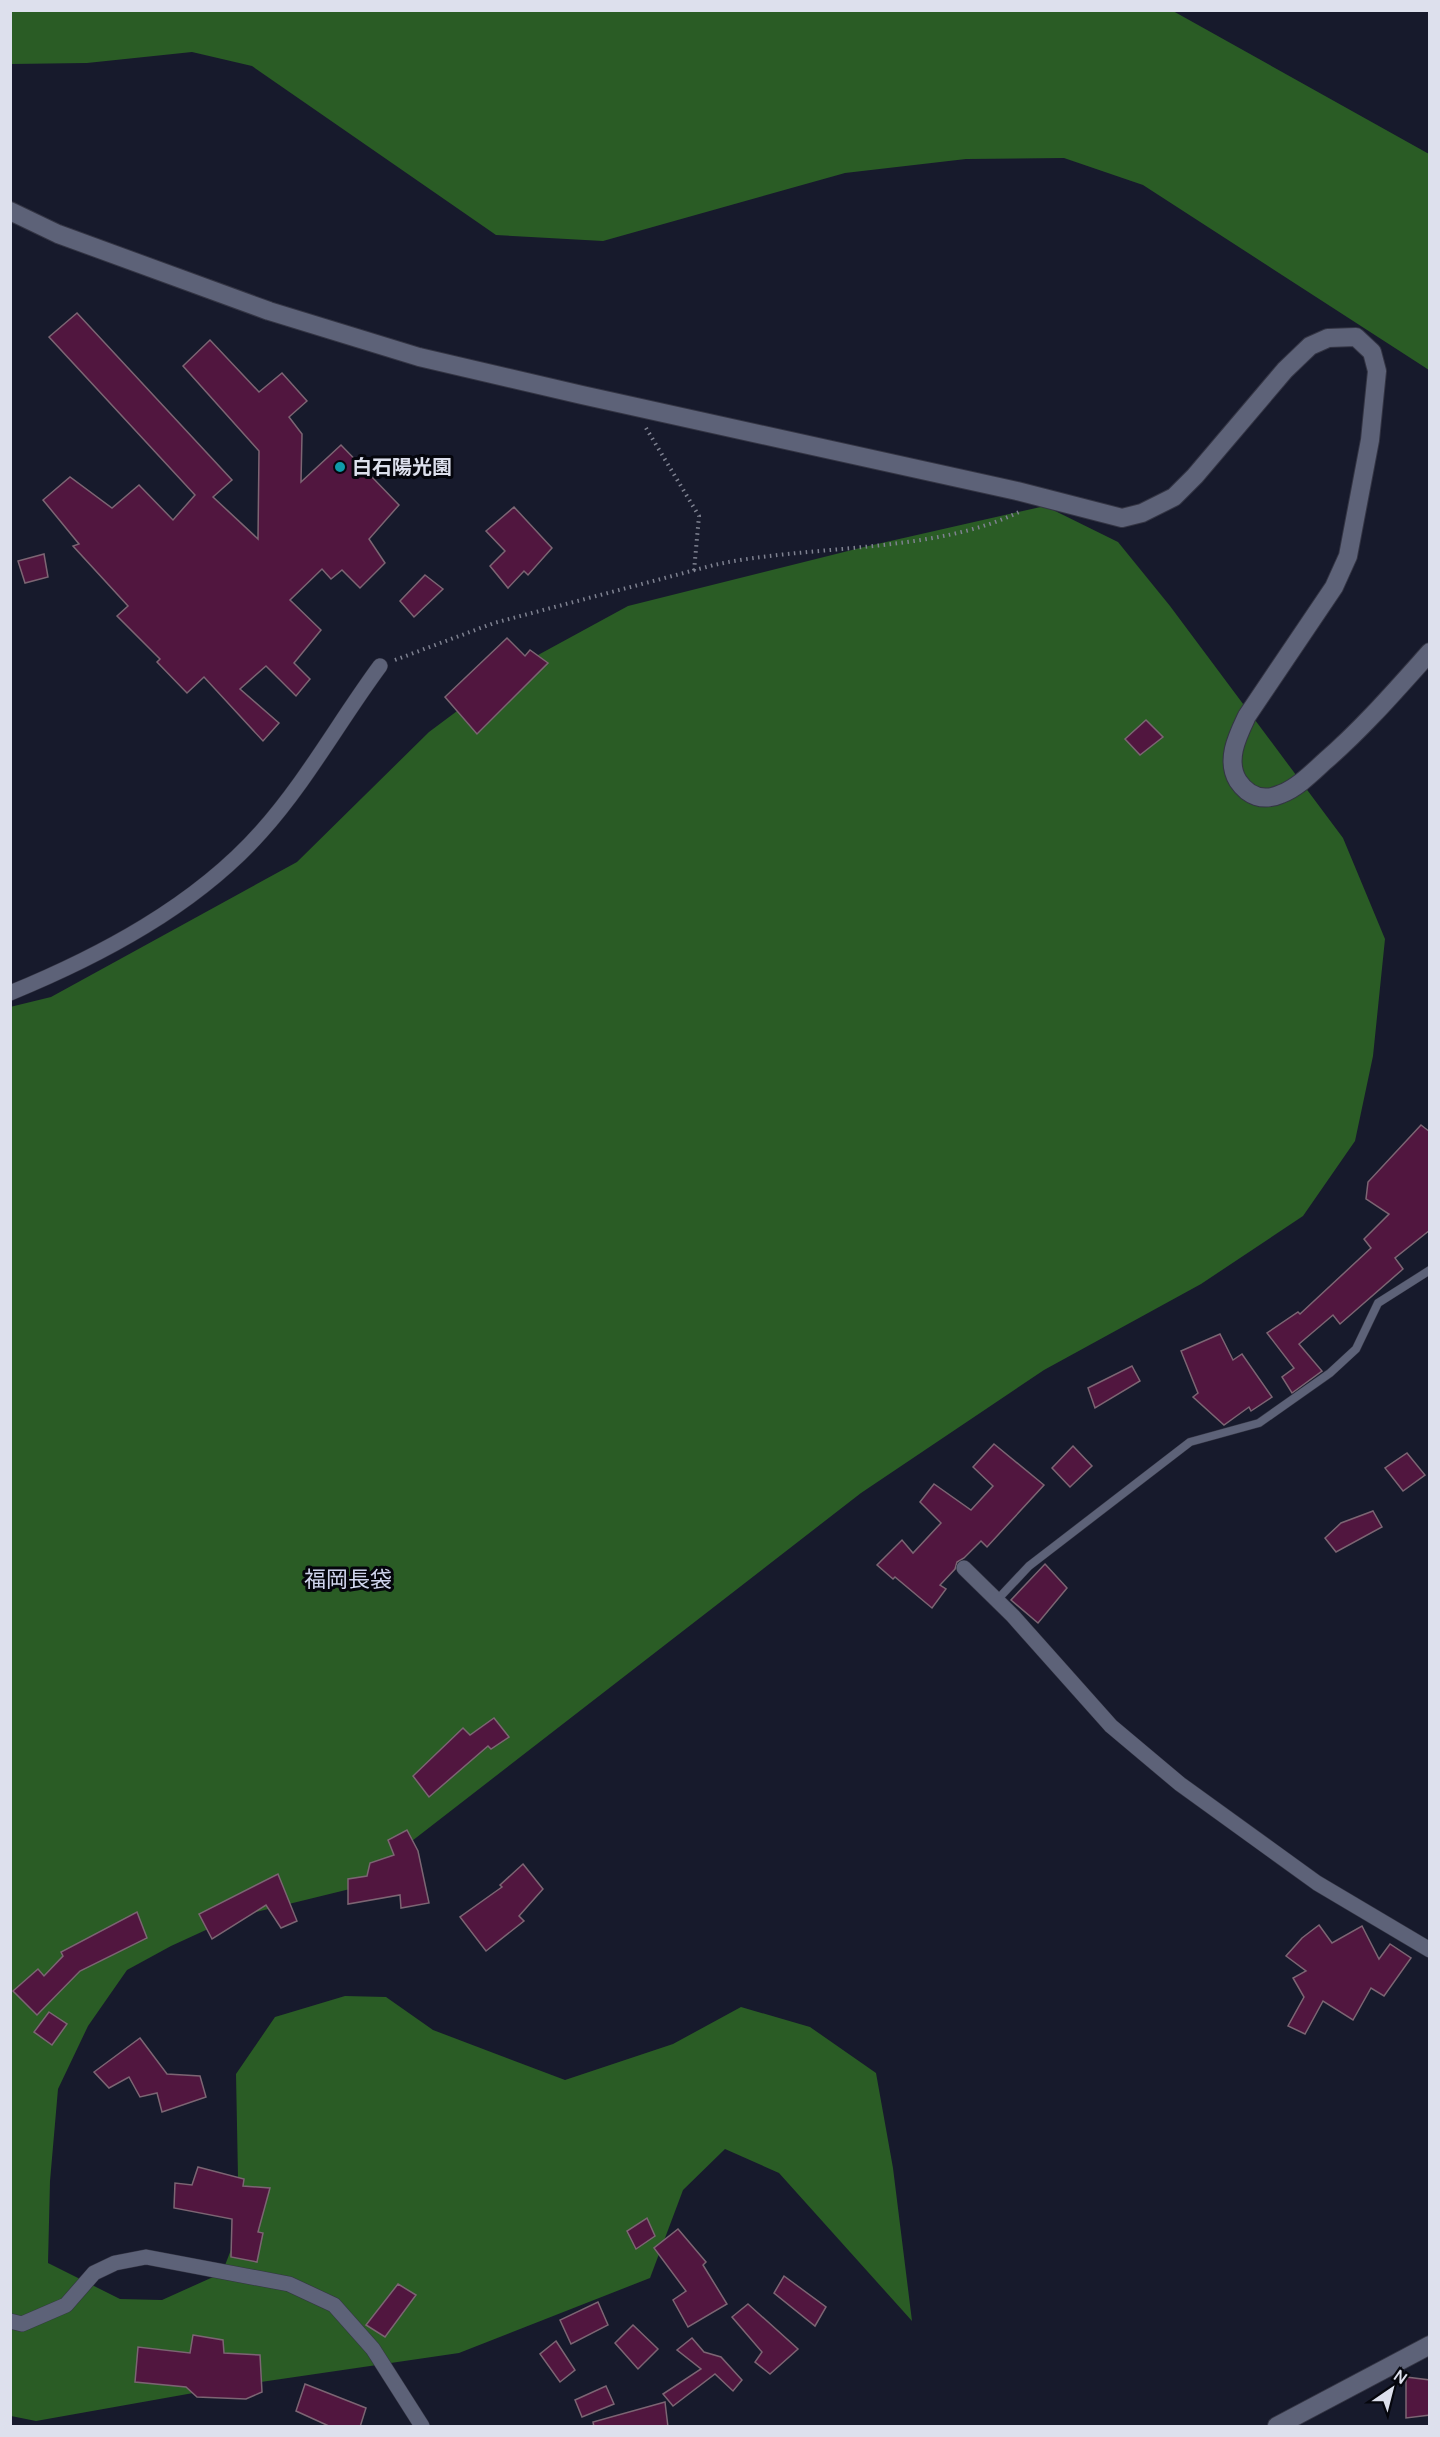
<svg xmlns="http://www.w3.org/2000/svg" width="1440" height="2437" font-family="Manrope,'Noto Sans JP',sans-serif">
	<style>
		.forest { fill: #2a5c25 }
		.building { fill: #51163f; stroke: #7c6573; stroke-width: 1.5 }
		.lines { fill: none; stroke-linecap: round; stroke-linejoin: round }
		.lane-casing { stroke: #343544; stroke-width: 9 }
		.street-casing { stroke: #343544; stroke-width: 16 }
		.secondary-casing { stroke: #343544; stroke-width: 20 }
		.path { stroke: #7f8291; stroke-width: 4; stroke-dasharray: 1.5 4.5; stroke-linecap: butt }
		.lane { stroke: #5d6278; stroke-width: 8 }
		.street { stroke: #5d6278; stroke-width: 15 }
		.secondary { stroke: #5d6278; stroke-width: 18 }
		.culture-dot { fill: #0f9aa8; stroke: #05060d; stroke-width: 2 }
		.labels { text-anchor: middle; stroke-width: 6; stroke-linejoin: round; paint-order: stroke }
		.poi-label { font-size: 20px; font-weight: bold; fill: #dde0ed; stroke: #05060d; text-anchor: start }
		.quarter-label { font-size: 22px; fill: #d0d5ee; stroke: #05060d }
	</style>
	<rect width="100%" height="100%" fill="#171a2c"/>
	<!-- forest -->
	<g class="forest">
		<polygon points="10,11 1173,11 1429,154 1429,370 1143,185 1064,158 966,159 845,173 603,241 496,235 252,66 192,52 87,63 11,64"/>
		<polygon points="1045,506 1118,542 1170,606 1343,838 1385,939 1373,1056 1355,1141 1303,1216 1201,1284 1044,1370 861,1493 350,1889 232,1918 171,1946 127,1970 88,2026 58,2089 50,2181 48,2263 120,2299 162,2300 222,2273 239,2229 236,2074 275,2017 345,1996 386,1997 433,2030 565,2080 673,2044 741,2007 810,2027 876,2073 893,2168 912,2321 779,2173 725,2149 683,2190 650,2278 459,2353 227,2387 36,2421 11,2416 10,1007 51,997 297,862 429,732 516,667 628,606 864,547"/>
	</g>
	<!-- building -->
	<g class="building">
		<polygon points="77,313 232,480 213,497 258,539 259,451 183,366 210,340 259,392 282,373 307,401 289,417 302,434 301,482 341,445 399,505 369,539 385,563 360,588 342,570 331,579 322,569 290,600 321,630 294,663 310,679 296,696 266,666 240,689 279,723 263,741 204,677 187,693 157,662 160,659 117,616 128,606 73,546 79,544 43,500 70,477 112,508 139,485 173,520 195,495 49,337"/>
		<polygon points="514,507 552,548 528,575 524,571 508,588 490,566 505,551 486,531"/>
		<polygon points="44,554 48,577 25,583 18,561"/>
		<polygon points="425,575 443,589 414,617 400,601"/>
		<polygon points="507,638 525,656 530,650 548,663 477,734 445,697"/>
		<polygon points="1146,720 1163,737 1140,755 1125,739"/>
		<polygon points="1421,1125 1430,1132 1430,1230 1395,1258 1403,1269 1340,1324 1333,1315 1299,1344 1322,1371 1292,1393 1282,1377 1294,1368 1267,1333 1298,1312 1300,1314 1371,1248 1364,1239 1389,1214 1366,1199 1368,1182"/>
		<polygon points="1220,1334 1233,1360 1242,1354 1272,1397 1251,1411 1249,1407 1224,1425 1193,1397 1198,1393 1181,1351"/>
		<polygon points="1132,1366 1140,1381 1095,1408 1088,1388"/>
		<polygon points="994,1444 1044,1485 987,1547 981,1541 964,1558 957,1562 955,1569 940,1585 946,1589 932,1608 895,1577 893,1579 877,1565 902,1540 913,1553 941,1523 920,1502 934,1484 971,1510 993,1486 973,1467"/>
		<polygon points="1073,1446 1092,1466 1070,1487 1052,1468"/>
		<polygon points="1407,1453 1425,1475 1403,1491 1385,1468"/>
		<polygon points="1373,1511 1382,1527 1336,1552 1325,1538 1341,1523"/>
		<polygon points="1045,1564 1067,1588 1038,1623 1011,1600"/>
		<polygon points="494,1718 509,1737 491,1749 488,1746 429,1797 413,1776 463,1728 470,1735"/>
		<polygon points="407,1830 418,1851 429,1903 401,1908 400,1895 348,1904 348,1879 367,1876 370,1863 394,1855 388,1840"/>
		<polygon points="523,1864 543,1889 519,1916 524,1921 486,1951 460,1917 502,1887 500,1885"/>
		<polygon points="278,1874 297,1921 281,1928 266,1905 212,1939 199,1914"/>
		<polygon points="137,1912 147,1938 80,1971 37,2015 13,1991 38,1969 44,1976 63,1956 61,1952"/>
		<polygon points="1319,1925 1332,1943 1362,1926 1379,1959 1390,1944 1411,1958 1384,1996 1371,1988 1353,2020 1323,2001 1305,2034 1288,2026 1304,1997 1293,1978 1306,1971 1286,1956 1302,1938"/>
		<polygon points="49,2012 67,2024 52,2045 34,2032"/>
		<polygon points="140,2038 167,2074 200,2076 206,2097 162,2112 157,2093 140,2097 129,2077 109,2088 94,2072"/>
		<polygon points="198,2167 244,2179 243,2186 270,2188 258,2232 263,2233 257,2262 231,2257 232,2219 174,2208 175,2183 192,2185"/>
		<polygon points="647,2218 655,2236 636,2249 627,2231"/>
		<polygon points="678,2229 706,2262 703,2265 727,2304 688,2327 673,2300 686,2291 654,2248"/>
		<polygon points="784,2276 826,2307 815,2326 774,2293"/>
		<polygon points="398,2284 416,2295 385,2337 366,2325"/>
		<polygon points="598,2302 608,2325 571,2344 560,2320"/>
		<polygon points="748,2304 798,2349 770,2374 755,2362 762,2352 732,2317"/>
		<polygon points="633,2325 658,2349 638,2369 615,2343"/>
		<polygon points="193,2335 223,2340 224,2353 260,2355 262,2392 246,2399 197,2397 186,2387 135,2382 138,2347 190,2353"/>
		<polygon points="692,2338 704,2352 721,2357 742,2380 733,2391 715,2374 673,2406 663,2394 701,2369 677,2350"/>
		<polygon points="556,2341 575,2370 560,2382 540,2354"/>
		<polygon points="1406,2377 1430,2380 1430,2415 1406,2418"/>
		<polygon points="305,2384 366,2408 360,2427 331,2427 296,2411"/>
		<polygon points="606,2386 614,2404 582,2417 575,2400"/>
		<polygon points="665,2402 668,2427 594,2427 593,2422"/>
	</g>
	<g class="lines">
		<defs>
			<polyline id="lane" points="997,1600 1029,1566 1190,1442 1259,1423 1330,1373 1356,1349 1378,1303 1430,1270"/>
			<g id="street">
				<path d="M10,993c90,-37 185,-87 251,-161 45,-50 79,-112 119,-166"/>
				<polyline points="964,1568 1013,1616 1111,1726 1180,1784 1317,1883 1430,1950"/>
				<polyline points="10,2321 22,2324 66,2305 94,2273 115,2263 146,2257 289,2284 334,2305 373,2349 422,2426"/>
			</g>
			<g id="secondary">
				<path d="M10,211l48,23 211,77 150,46 163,38 435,96 105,27 20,-5 32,-16 21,-21 90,-106 25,-24 18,-8 28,-1 16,15 5,19 -7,69 -22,116 -14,31 -87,129c-9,19 -22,44 -9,65 10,15 25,21 43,13 16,-6 31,-21 44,-33 38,-33 71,-71 105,-109"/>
				<polyline points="1277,2426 1430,2345"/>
			</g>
		</defs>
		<!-- lane casing -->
		<use href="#lane" class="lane-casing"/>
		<!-- street casing -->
		<use href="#street" class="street-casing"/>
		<!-- secondary casing -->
		<use href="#secondary" class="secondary-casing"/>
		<!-- path -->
		<g class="path">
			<polyline points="646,428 699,516 694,571"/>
			<path d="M395,660l99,-37 220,-58c95,-21 221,-11 307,-54"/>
		</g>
		<!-- lane -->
		<use href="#lane" class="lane"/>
		<!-- street -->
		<use href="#street" class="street"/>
		<!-- secondary -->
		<use href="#secondary" class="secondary"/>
	</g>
	<!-- markers -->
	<circle class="culture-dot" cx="340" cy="467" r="6"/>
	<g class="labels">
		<!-- poi labels -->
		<g class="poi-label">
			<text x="352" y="474">白石陽光園</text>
		</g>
		<!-- quarter labels -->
		<g class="quarter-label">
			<text x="348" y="1587">福岡長袋</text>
		</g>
	</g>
	<!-- border -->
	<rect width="1440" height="2437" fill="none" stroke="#dde0ed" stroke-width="24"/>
	<!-- north arrow -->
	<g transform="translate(1392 2389) rotate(35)" stroke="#05060d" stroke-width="4.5" paint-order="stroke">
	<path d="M0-4.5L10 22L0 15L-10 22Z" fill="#dde0ed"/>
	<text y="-9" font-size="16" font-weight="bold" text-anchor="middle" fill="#dde0ed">N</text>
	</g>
</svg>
